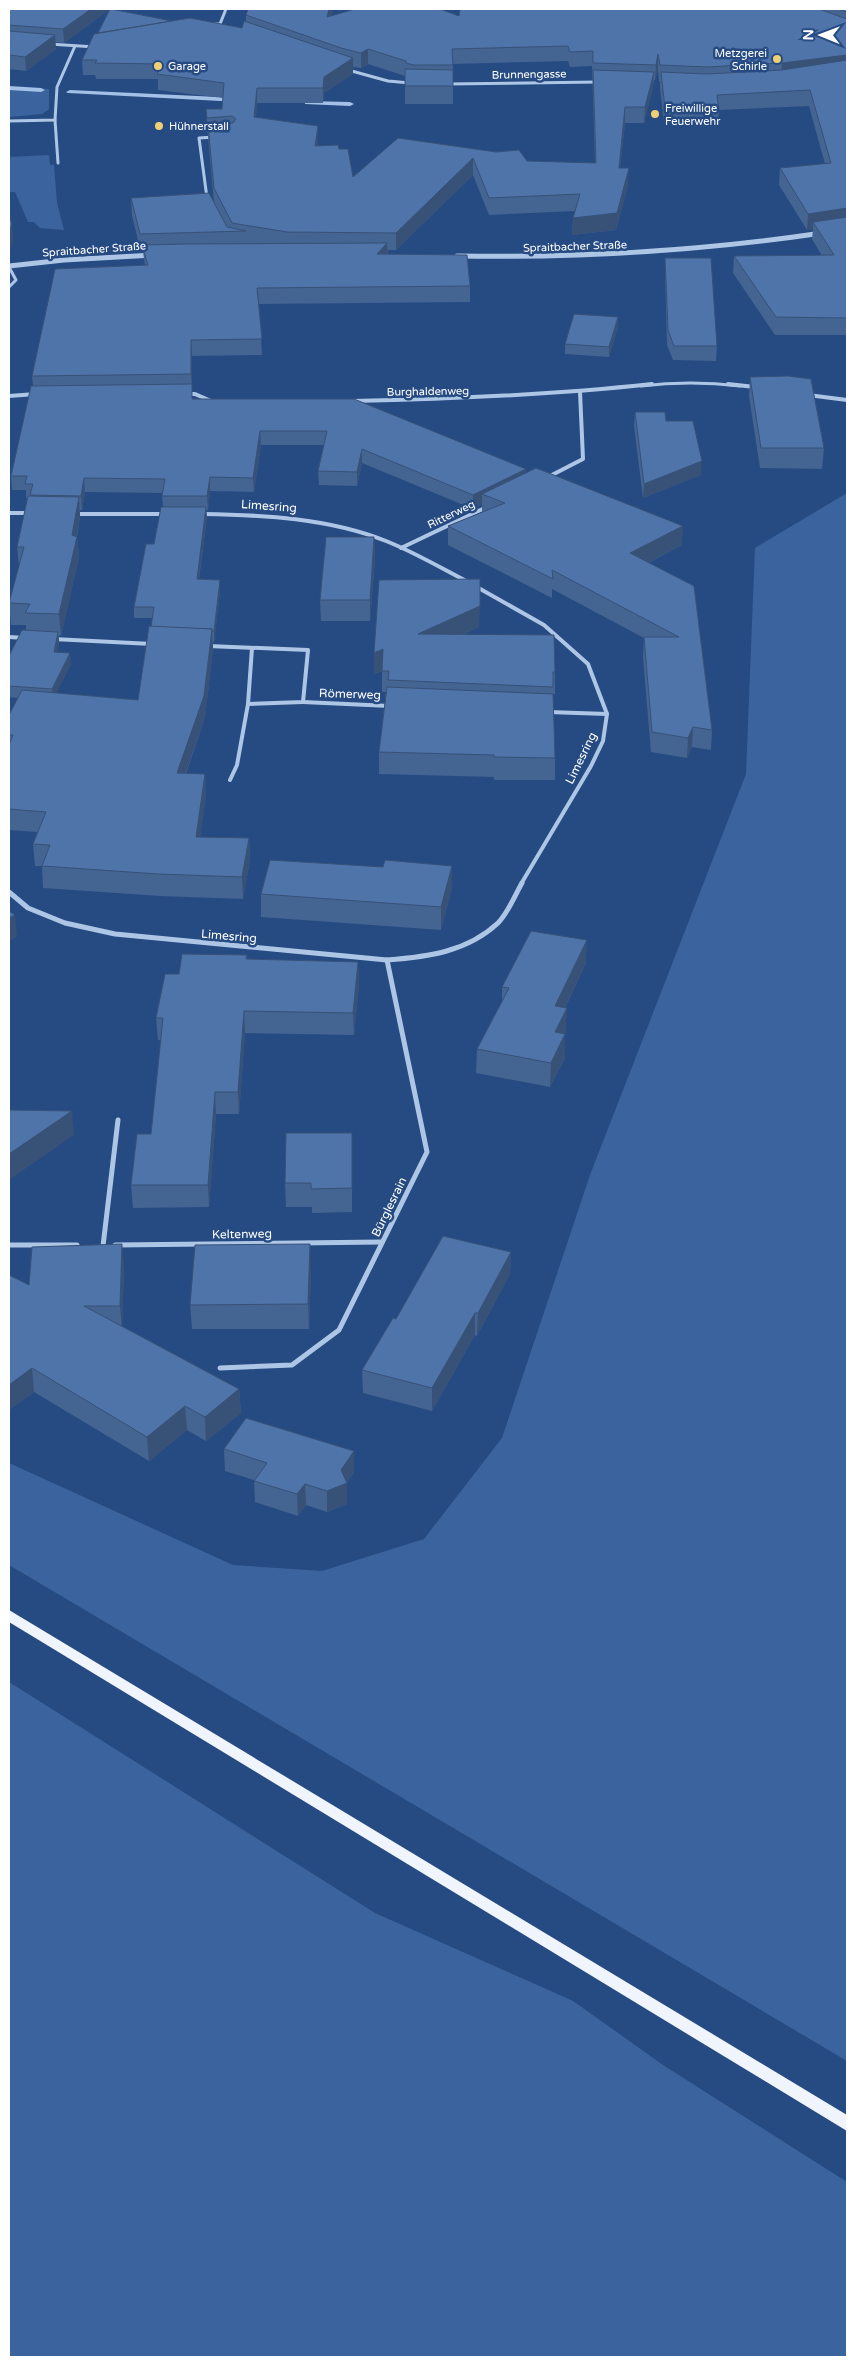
<svg xmlns="http://www.w3.org/2000/svg" width="856" height="2366" font-family="'Varela Round',sans-serif">
	<style>
		.green { fill: #3b649f }
		.lines { fill: none; stroke-linecap: round; stroke-linejoin: round }
		.stream { fill: #a3c0e7; fill-rule: evenodd }
		.minor-far2 { stroke: #aec6e6; stroke-width: 3 }
		.minor-far1 { stroke: #aec6e6; stroke-width: 4 }
		.minor { stroke: #aec6e6; stroke-width: 5 }
		.tertiary { stroke: #aec6e6; stroke-width: 5 }
		.primary { fill: #f0f4fd; fill-rule: evenodd }
		.wall { fill: #446492; fill-rule: evenodd }
		.shaded-wall { fill: #375177 }
		.building { fill: #4f74aa; stroke: #375177 }
		.poi-dot { fill: #efd074; stroke: #264b82; stroke-width: 2 }
		.labels { text-anchor: middle; stroke-width: 5; stroke-linejoin: round; paint-order: stroke }
		.far-poi-label { font-size: 11px; fill: #fff; stroke: #264b82; text-anchor: start }
		.far-street-label { font-size: 11px; fill: #fff; stroke: #264b82 }
		.street-label { font-size: 12px; fill: #fff; stroke: #264b82 }
	</style>
	<rect width="100%" height="100%" fill="#264b82"/>
	<!-- green -->
	<g class="green">
		<polygon points="9,87 49,89 49,109 42,114 9,117"/>
		<polygon points="49,155 50,165 54,165 57,203 64,230 40,228 34,222 28,222 15,192 9,192 9,157"/>
		<polygon points="847,493 847,2061 9,1565 9,1463 233,1565 322,1571 424,1539 502,1438 590,1175 746,774 755,548"/>
		<polygon points="9,1682 375,1913 573,2001 663,2065 847,2182 847,2357 9,2357"/>
	</g>
	<g class="lines">
		<!-- stream -->
		<g class="stream">
			<polygon points="9,86 41,88 45,90 41,92 9,90"/>
			<polygon points="70,90 240,98 244,100 240,102 68,93 66,92"/>
			<polygon points="307,101 350,102 354,104 350,106 305,104 305,102"/>
		</g>
		<!-- minor-far2 -->
		<g class="minor-far2">
			<polyline points="214,24 220,24 226,9"/>
			<polyline points="49,44 95,47"/>
			<polyline points="348,70 388,81 410,83"/>
			<polyline points="446,84 598,82"/>
			<polyline points="55,120 58,163"/>
			<polyline points="9,121 55,120 57,87 75,46"/>
			<polyline points="207,198 199,138 215,137"/>
			<polyline points="9,267 16,280 9,287"/>
			<path d="M641,386c33,-4 66,-4 99,0"/>
		</g>
		<!-- minor-far1 -->
		<g class="minor-far1">
			<polyline points="728,384 755,387"/>
			<polyline points="187,394 195,394 211,401"/>
			<polyline points="808,395 847,400"/>
			<polyline points="9,396 36,394"/>
			<path d="M352,401c101,-2 200,-6 300,-17"/>
			<polyline points="548,477 583,459 580,392"/>
			<polyline points="9,513 31,513"/>
			<polyline points="74,514 166,514"/>
			<path d="M202,514c62,1 126,4 184,27 28,11 55,27 82,41"/>
			<polyline points="401,548 489,506"/>
			<polyline points="475,586 544,625 588,664 607,714 603,741 591,766 521,884"/>
			<polyline points="9,637 25,638"/>
			<polyline points="53,639 152,644"/>
			<polyline points="208,646 308,650 303,702 248,704 252,648"/>
			<polyline points="303,702 390,706"/>
			<polyline points="548,712 607,714"/>
			<polyline points="230,780 237,765 248,704"/>
		</g>
		<!-- minor -->
		<g class="minor">
			<path d="M9,892l19,16 37,15 50,11 272,26c40,-3 80,-8 111,-37 10,-10 17,-28 24,-40"/>
			<polyline points="9,1245 77,1245"/>
			<polyline points="115,1245 382,1242"/>
			<polyline points="103,1246 118,1120"/>
			<polyline points="220,1368 292,1365 339,1330 427,1152 387,960"/>
		</g>
		<!-- tertiary -->
		<g class="tertiary">
			<path d="M457,256c123,2 244,-5 365,-23"/>
			<polyline points="9,266 64,260 154,255"/>
		</g>
		<!-- primary -->
		<polygon class="primary" points="9,1610 847,2115 847,2131 9,1622"/>
	</g>
	<!-- wall -->
	<g class="wall">
		<path d="M9,9h102l61,12 70,7 4,-6v-7l213,1 1,-7h387v326h-72l-42,-62 1,-17h88l-10,-17 1,-9h-6l-28,-45 1,-17 45,-4 -16,-58 -90,4 -1,17 -38,-1v-2l-16,-1 -4,-35v-7h-1l-1,-11 -3,10h-1l-1,7 -9,36h-19l-5,45 8,17 -12,45 -44,5 1,-17 2,-7 -86,4 -16,-40 -77,75h-8v4l82,32v16l-211,2 3,51 -70,1v43l334,74 156,72 -34,18 46,23 18,144 -1,20 -19,-3 -5,11 -36,-6 -8,-95 1,-19 -92,-49v9l-104,-53v-19l34,-14v-8l-9,5 -111,-46 -5,23 -38,-1 -1,-14 6,-26h-63l-7,47 -44,-1 -2,19h-2l1,8 -8,61 21,12 -6,51h-1v8l-8,67 -19,57h19l1,21 -6,42 49,1 1,22 -7,39 -83,-3 -117,-8 -1,-22h-7l-2,-22 4,-12 -28,-2v-115l9,-17 -9,-1v-41l17,-26v-5h-15l-2,-22 10,-37 -2,-19 11,-49h-2v-8h-14l-1,-14 22,-90 -1,-10 113,-111 -2,-13h-2l-9,-36 -1,-18 83,5 -7,-78 -1,-16h16l1,-11 -65,-8v-11h-62l-1,-4h-12l-1,-15 16,-27 12,-24 -46,34 -9,-1 1,7 -30,22 -17,-2zM568,61l2,6 22,-1 3,97 -68,-2 -129,-23 -45,39 -14,-28 -21,-3v-20l-62,-9 1,-14h66l1,-10 29,-19v-7l8,1 7,-4 37,12v28h48v-40zM85,492l77,1 1,14 -9,37 -20,63v11h19l-15,82 -82,-7 15,-29 -14,-12 2,-9v-8l2,1 18,-79 -2,-20 3,-20v-7h2z"/>
		<polygon points="665,258 717,346 716,361 673,360 667,345 665,273"/>
		<polygon points="618,317 618,327 609,357 565,354 565,344"/>
		<polygon points="750,377 824,448 822,469 760,468 749,396"/>
		<polygon points="635,412 666,421 701,475 643,498 634,426"/>
		<polygon points="374,537 375,558 370,621 321,621 320,600"/>
		<polygon points="479,627 464,634 555,672 555,694 553,694 555,758 555,780 494,780 494,777 379,774 379,752 386,692 382,692 382,671 374,674 374,653"/>
		<polygon points="452,888 441,930 261,917 261,894"/>
		<polygon points="247,955 247,959 358,962 359,984 354,1035 245,1033 239,1114 216,1114 209,1207 133,1208 131,1185 151,1134 161,1040 158,1040 156,1018 179,974"/>
		<polygon points="586,963 565,1008 566,1032 565,1034 565,1058 550,1087 476,1073 477,1049 502,1002 502,987"/>
		<polygon points="352,1133 352,1212 312,1213 312,1207 286,1207 285,1183"/>
		<polygon points="511,1252 510,1274 477,1336 475,1335 432,1411 363,1393 362,1370 396,1319"/>
		<polygon points="124,1267 122,1326 239,1389 241,1413 206,1441 187,1430 149,1461 34,1392 9,1410 29,1285"/>
		<polygon points="311,1269 309,1329 192,1329 190,1305"/>
		<polygon points="224,1449 354,1472 347,1483 347,1504 327,1512 306,1505 298,1516 255,1502 254,1480 225,1471"/>
	</g>
	<!-- shaded-wall -->
	<g class="shaded-wall">
		<polygon points="91,9 110,9 64,43 63,29"/>
		<polygon points="329,9 333,9 327,32 327,17"/>
		<polygon points="55,35 56,49 26,71 25,57"/>
		<polygon points="368,49 368,64 361,68 361,53"/>
		<polygon points="658,54 658,70 655,80 656,65"/>
		<polygon points="847,55 847,70 781,79 782,63"/>
		<polygon points="353,58 353,74 324,93 323,103 323,88 324,77"/>
		<polygon points="654,72 653,87 644,123 645,107"/>
		<polygon points="257,88 257,103 255,133 254,117"/>
		<polygon points="625,107 625,123 618,184 619,168"/>
		<polygon points="318,126 318,142 316,163 315,146"/>
		<polygon points="473,158 473,175 396,250 396,233"/>
		<polygon points="629,168 628,185 616,230 572,235 573,218"/>
		<polygon points="847,208 846,225 813,222 813,230 807,230 808,214"/>
		<polygon points="12,224 13,240 9,253 9,232"/>
		<polygon points="387,243 388,259 377,254"/>
		<polygon points="618,317 618,327 609,357 609,347"/>
		<polygon points="191,340 192,356 192,390 191,374"/>
		<polygon points="260,431 261,445 254,492 253,478"/>
		<polygon points="362,449 362,463 357,486 357,472"/>
		<polygon points="702,461 701,475 643,498 644,484"/>
		<polygon points="526,469 526,483 482,494 482,504 473,509 473,495"/>
		<polygon points="210,477 210,491 208,510 207,496"/>
		<polygon points="84,478 85,492 82,510 81,496"/>
		<polygon points="79,497 80,517 76,539 77,537 79,557 61,636 59,614 72,535"/>
		<polygon points="206,507 207,518 197,590 197,579"/>
		<polygon points="683,526 682,545 629,572 630,553"/>
		<polygon points="374,537 375,558 370,621 370,600"/>
		<polygon points="220,580 220,591 214,642 214,631"/>
		<polygon points="480,606 479,627 418,655 418,634"/>
		<polygon points="212,629 213,650 205,717 178,795 177,773"/>
		<polygon points="58,632 59,643 55,663 54,652"/>
		<polygon points="383,649 383,670 374,674 374,653"/>
		<polygon points="70,653 71,664 53,700 52,689"/>
		<polygon points="693,727 692,747 687,758 688,738"/>
		<polygon points="205,774 206,795 197,859 196,837"/>
		<polygon points="249,838 250,860 243,899 242,877"/>
		<polygon points="452,866 452,888 441,930 441,907"/>
		<polygon points="15,915 17,937 9,941 9,918"/>
		<polygon points="587,940 586,963 554,1030 555,1006"/>
		<polygon points="358,962 359,984 354,1035 353,1013"/>
		<polygon points="567,1008 566,1032 556,1053 565,1034 565,1058 550,1087 551,1063 555,1032"/>
		<polygon points="244,1011 245,1033 239,1114 238,1092"/>
		<polygon points="215,1092 216,1114 209,1207 208,1185"/>
		<polygon points="72,1111 74,1135 9,1180 9,1154"/>
		<polygon points="122,1244 124,1267 122,1330 120,1306"/>
		<polygon points="310,1244 311,1269 309,1329 308,1304"/>
		<polygon points="511,1252 510,1274 477,1336 478,1313"/>
		<polygon points="475,1313 475,1335 432,1411 432,1388"/>
		<polygon points="32,1368 34,1392 9,1410 9,1385"/>
		<polygon points="239,1389 241,1413 206,1441 205,1417"/>
		<polygon points="185,1406 187,1430 149,1461 147,1437"/>
		<polygon points="354,1451 354,1472 347,1483 347,1504 327,1512 327,1491"/>
		<polygon points="305,1484 306,1505 298,1516 297,1494"/>
	</g>
	<!-- building -->
	<g class="building">
		<polygon points="9,9 91,9 63,29 9,25"/>
		<polygon points="110,9 111,9 172,21 98,33"/>
		<polygon points="248,9 329,9 327,17 355,9 440,9 459,16 460,9 819,9 847,19 847,55 782,63 707,67 660,65 658,54 656,65 593,63 593,51 570,52 568,46 452,49 453,65 413,65 406,63 406,61 368,49 361,53 341,48 246,15"/>
		<polygon points="839,9 847,9 847,12"/>
		<polygon points="190,18 242,28 244,21 353,58 324,77 323,88 257,88 254,117 318,126 315,146 338,145 339,149 348,149 353,177 398,138 496,152 519,150 527,161 596,163 593,70 654,72 645,107 625,107 619,168 629,168 617,213 573,218 580,194 489,198 473,158 396,233 287,232 232,223 214,188 208,125 233,123 236,119 232,116 207,118 206,109 222,109 224,83 157,74 161,64 95,63 97,60 82,60 94,34"/>
		<polygon points="9,31 55,35 25,57 9,55"/>
		<polygon points="847,60 847,208 808,214 780,168 831,163 810,90 717,95 719,111 681,111 681,108 665,108 661,72 707,74 782,70"/>
		<polygon points="405,69 453,70 453,86 405,86"/>
		<polygon points="209,193 227,227 246,231 140,234 131,198"/>
		<polygon points="9,215 12,224 9,232"/>
		<polygon points="847,217 847,318 776,317 734,256 834,255 813,222"/>
		<polygon points="387,243 377,254 467,255 470,286 257,288 262,339 191,340 191,374 32,376 55,269 148,265 142,245 185,244"/>
		<polygon points="665,258 711,258 717,346 674,346 668,330"/>
		<polygon points="574,314 618,317 609,347 565,344"/>
		<polygon points="788,376 811,379 824,448 761,448 750,377"/>
		<polygon points="192,384 192,399 354,399 526,469 473,495 362,449 357,472 318,471 327,431 260,431 253,478 210,477 207,496 162,496 165,479 84,478 81,496 30,495 33,484 25,484 27,476 11,476 31,386"/>
		<polygon points="635,412 665,412 666,421 693,421 702,461 644,484"/>
		<polygon points="536,468 683,526 630,553 694,586 712,730 693,727 688,738 652,732 644,637 679,637 552,570 553,579 448,526 505,503 482,494"/>
		<polygon points="28,496 79,497 72,535 77,537 59,614 25,613 30,604 9,603 24,547 17,547"/>
		<polygon points="161,507 206,507 197,579 220,580 214,631 212,631 212,629 151,627 154,607 134,607 146,544 154,544"/>
		<polygon points="326,537 374,537 370,600 320,600"/>
		<polygon points="480,579 480,606 418,634 554,635 555,672 553,672 553,687 388,680 389,671 382,671 383,649 374,653 379,580"/>
		<polygon points="149,626 212,629 204,696 177,773 205,774 196,837 249,838 242,877 158,874 42,866 50,845 33,844 46,812 9,809 9,745 13,735 9,735 9,715 22,690 138,700"/>
		<polygon points="22,630 58,632 54,652 70,653 52,689 9,686 9,656"/>
		<polygon points="387,687 553,694 555,758 494,757 494,755 379,752"/>
		<polygon points="270,860 383,867 385,860 452,866 441,907 261,894"/>
		<polygon points="9,911 15,915 9,918"/>
		<polygon points="531,931 587,940 555,1006 567,1008 555,1032 565,1034 551,1063 477,1049 509,988 502,987"/>
		<polygon points="182,954 247,955 246,959 358,962 353,1013 244,1011 238,1092 215,1092 208,1185 131,1185 137,1134 151,1134 163,1018 156,1018 165,974 179,974"/>
		<polygon points="9,1110 72,1111 9,1154"/>
		<polygon points="286,1133 352,1133 352,1188 311,1189 311,1183 285,1183"/>
		<polygon points="443,1236 511,1252 478,1313 475,1313 432,1388 362,1370 393,1318 396,1319"/>
		<polygon points="122,1244 120,1306 84,1306 239,1389 205,1417 185,1406 147,1437 32,1368 9,1385 9,1275 29,1285 32,1247"/>
		<polygon points="310,1244 308,1304 190,1305 195,1245"/>
		<polygon points="246,1418 354,1451 341,1470 347,1483 327,1491 305,1484 297,1494 254,1481 267,1463 224,1449"/>
	</g>
	<!-- markers -->
	<g class="poi-dot">
		<circle cx="777" cy="59" r="5"/>
		<circle cx="158" cy="66" r="5"/>
		<circle cx="655" cy="114" r="5"/>
		<circle cx="159" cy="126" r="5"/>
	</g>
	<g class="labels">
		<!-- far-poi labels -->
		<g class="far-poi-label">
			<text x="767" y="57" text-anchor="end">Metzgerei<tspan x="767" dy="13">Schirle</tspan></text>
			<text x="168" y="70">Garage</text>
			<text x="665" y="112">Freiwillige<tspan x="665" dy="13">Feuerwehr</tspan></text>
			<text x="169" y="130">Hühnerstall</text>
		</g>
		<!-- far-street labels -->
		<g class="far-street-label">
			<text transform="translate(529 74) rotate(-1)" y="4">Brunnengasse</text>
			<text transform="translate(575 246) rotate(-2)" y="4">Spraitbacher Straße</text>
			<text transform="translate(94 249) rotate(-4)" y="4">Spraitbacher Straße</text>
			<text transform="translate(428 391) rotate(-1)" y="4">Burghaldenweg</text>
			<text transform="translate(451 514) rotate(-26)" y="4">Ritterweg</text>
		</g>
		<!-- street labels -->
		<g class="street-label">
			<text transform="translate(269 506) rotate(4)" y="4">Limesring</text>
			<text transform="translate(350 694) rotate(2)" y="4">Römerweg</text>
			<text transform="translate(581 758) rotate(-64)" y="4">Limesring</text>
			<text transform="translate(229 936) rotate(5)" y="4">Limesring</text>
			<text transform="translate(389 1207) rotate(-64)" y="4">Bürglesrain</text>
			<text transform="translate(242 1234) rotate(-1)" y="4">Keltenweg</text>
		</g>
	</g>
	<!-- border -->
	<rect width="856" height="2366" fill="none" stroke="#ffffff" stroke-width="20"/>
	<!-- north arrow -->
	<g transform="translate(821 35) rotate(271)" stroke="#264b82" stroke-width="4" paint-order="stroke">
	<path d="M0-4L9 19L0 12L-9 19Z" fill="#ffffff"/>
	<text y="-8" font-size="14" font-weight="bold" text-anchor="middle" fill="#ffffff">N</text>
	</g>
</svg>
